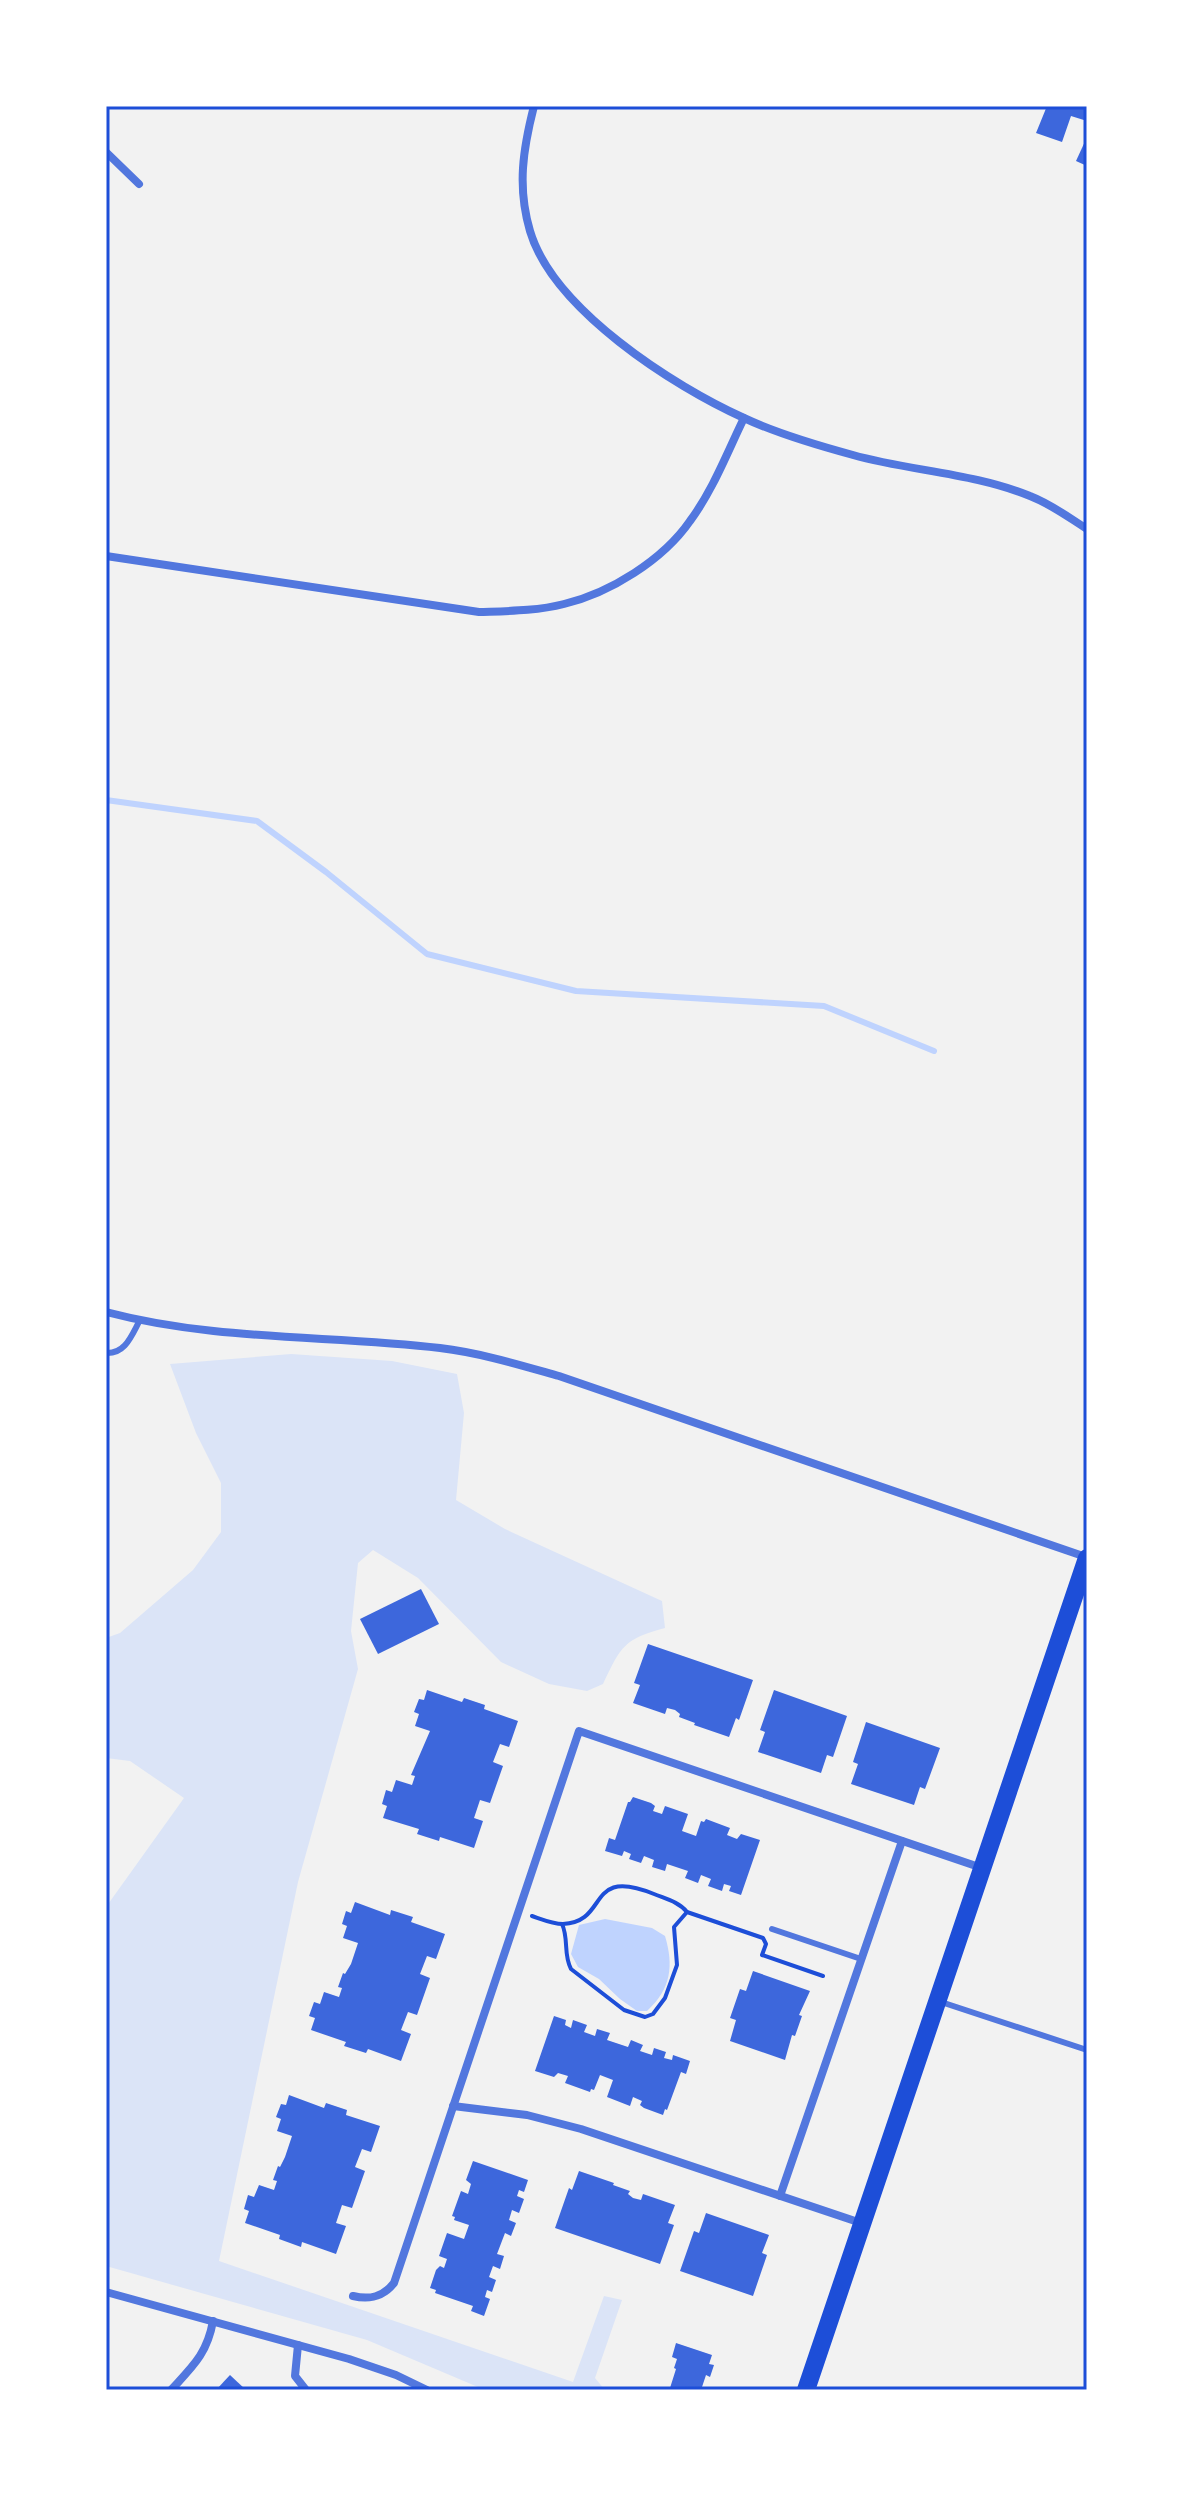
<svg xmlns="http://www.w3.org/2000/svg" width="1193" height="2496" font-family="Rubik,sans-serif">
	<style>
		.green { fill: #dbe4f7 }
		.water { fill: #bfd3fe }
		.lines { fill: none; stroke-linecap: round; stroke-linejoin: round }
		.stream { stroke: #bfd3fe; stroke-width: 6 }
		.building { fill: #3d67dc }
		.path { stroke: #1d4ed8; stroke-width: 4 }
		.service { stroke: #5277de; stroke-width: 6 }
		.minor { stroke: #5277de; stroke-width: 8 }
		.primary { stroke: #1d4ed8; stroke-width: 18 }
		.neatline { fill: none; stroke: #1d4ed8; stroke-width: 3 }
	</style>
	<rect width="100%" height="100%" fill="#f2f2f2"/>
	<!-- green -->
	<path class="green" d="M291,1354l101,7 65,13 7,39 -8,87 49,29 157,72 3,27c-41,11 -44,18 -62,56l-16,7 -38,-7 -48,-22 -83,-84 -45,-28 -15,13 -7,68 7,38 -60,213 -79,379 354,121 31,-86 18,4 -27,78 10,12h-120l-118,-50 -261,-74v-359l78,-109 -54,-37 -24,-3v-120l14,-5 73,-63 28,-38v-49l-25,-50 -26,-69z"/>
	<!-- water -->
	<path class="water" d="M605,1919l47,9 13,8c9,30 6,53 -18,75h-10l-17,-12 -21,-20 -21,-12 -7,-13 8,-29z"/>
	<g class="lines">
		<!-- stream -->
		<polyline class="stream" points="106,800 257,821 326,872 427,954 576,991 824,1006 934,1051"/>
	</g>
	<!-- building -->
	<g class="building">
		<polygon points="1047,106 1087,106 1087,121 1071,116 1062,142 1036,133"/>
		<polygon points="1087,137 1087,166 1076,161"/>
		<polygon points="421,1589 439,1624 378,1654 360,1619"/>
		<polygon points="648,1644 753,1680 739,1720 736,1718 729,1737 694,1725 695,1723 679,1717 680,1714 675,1710 667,1708 665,1714 633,1703 640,1685 634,1683"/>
		<polygon points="427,1690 462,1702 464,1698 485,1705 484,1709 518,1721 509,1747 500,1744 493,1762 503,1766 490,1803 480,1800 474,1818 483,1821 474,1848 440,1837 439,1841 417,1834 419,1829 383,1818 387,1806 382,1804 386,1790 392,1792 396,1780 412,1785 415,1776 411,1775 430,1731 415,1726 419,1714 414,1712 419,1699 424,1700"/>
		<polygon points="774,1690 847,1716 833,1757 827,1755 821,1773 758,1752 765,1732 760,1730"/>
		<polygon points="866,1722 940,1748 925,1789 920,1787 914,1805 851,1784 858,1764 853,1762"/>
		<polygon points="633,1797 651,1803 655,1806 653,1811 662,1814 665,1806 688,1814 682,1831 696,1836 701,1821 704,1822 706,1819 730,1828 727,1835 737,1839 741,1834 760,1840 741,1895 729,1891 731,1886 724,1884 722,1891 708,1886 711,1879 701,1875 698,1883 685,1878 688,1871 667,1864 665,1871 652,1867 654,1860 644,1856 641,1863 629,1859 631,1854 624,1851 622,1856 605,1851 609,1838 615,1840 628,1802 630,1802"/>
		<polygon points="355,1902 390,1915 391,1910 413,1917 411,1922 445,1934 436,1959 427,1956 420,1974 430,1978 417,2015 408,2012 401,2030 411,2034 401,2061 368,2049 366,2053 344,2046 346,2042 311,2030 315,2018 309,2016 314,2002 320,2004 324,1992 339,1997 342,1988 338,1987 343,1973 345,1974 351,1964 358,1943 343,1938 347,1926 342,1924 346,1911 351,1913"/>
		<polygon points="753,1971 810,1991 799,2015 802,2016 795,2036 792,2035 785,2060 730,2041 736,2020 730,2018 740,1989 746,1991"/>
		<polygon points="554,2016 566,2020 565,2025 571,2028 573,2020 587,2025 584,2032 595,2036 597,2029 610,2033 607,2040 628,2047 631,2040 643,2045 640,2051 652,2055 654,2048 666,2052 664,2058 672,2060 673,2055 690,2061 686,2074 681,2072 667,2110 665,2109 663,2115 644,2108 640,2105 642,2101 633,2097 630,2106 607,2097 613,2080 600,2075 594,2090 591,2089 590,2092 565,2083 568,2076 558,2073 554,2077 535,2071"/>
		<polygon points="289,2095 324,2108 326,2103 347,2110 346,2115 380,2126 371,2152 362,2149 355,2167 365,2171 352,2208 342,2205 336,2223 346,2226 336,2254 302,2242 301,2247 279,2239 280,2235 245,2223 249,2211 244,2209 248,2195 254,2197 259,2185 274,2190 277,2181 273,2180 278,2166 280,2167 285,2157 292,2136 277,2131 281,2119 276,2117 281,2104 286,2105"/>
		<polygon points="473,2161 528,2180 524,2192 519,2190 517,2196 524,2199 519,2213 512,2210 509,2220 516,2223 511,2236 505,2233 497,2254 504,2256 500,2269 493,2266 489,2277 496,2280 492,2292 487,2290 485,2297 490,2299 484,2316 471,2311 473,2306 435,2293 436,2290 430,2288 436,2270 440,2266 444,2268 447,2259 439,2256 447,2233 464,2239 469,2225 454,2220 455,2217 452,2216 461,2191 468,2194 471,2184 466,2180"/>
		<polygon points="579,2171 614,2183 613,2185 630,2191 628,2194 633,2198 641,2200 643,2194 675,2205 668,2223 674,2225 660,2264 555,2228 569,2188 572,2190"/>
		<polygon points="706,2213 769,2235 762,2253 767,2255 753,2296 680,2271 694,2231 699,2233"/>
		<polygon points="676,2343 712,2355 709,2364 714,2365 710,2377 706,2375 701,2390 670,2388 676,2369 674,2368 677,2359 672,2357"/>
		<polygon points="230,2375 246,2390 216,2390"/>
	</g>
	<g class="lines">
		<!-- path -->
		<g class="path">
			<path d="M532,1916c9,3 21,8 31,8 47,-2 22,-58 91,-30 12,5 25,8 33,18l76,26 3,6 -4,11 61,21"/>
			<path d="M562,1924c7,15 1,30 9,45l53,41 21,7 8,-3 12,-16 12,-33 -3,-38 13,-15"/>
		</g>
		<!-- service -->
		<g class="service">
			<path d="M106,1353c20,1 26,-19 34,-33"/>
			<polyline points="772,1929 861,1959"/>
			<polyline points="941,2002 1087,2050"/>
		</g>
		<!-- minor -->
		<g class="minor">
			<path d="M534,106c-11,43 -17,81 -4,125 23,78 143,155 214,187 34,16 72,27 109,37 57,16 121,18 177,41 21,8 38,21 57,33"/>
			<polyline points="106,152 139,184"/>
			<path d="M106,556l373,56c29,-1 58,-1 85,-8 46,-11 99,-44 126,-83 23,-31 37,-68 54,-103"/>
			<path d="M106,1312c110,29 222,23 334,36 41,5 80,17 119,28l527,181"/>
			<polyline points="453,2106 527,2115 581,2129 861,2223"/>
			<polyline points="780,2196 902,1841"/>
			<polyline points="106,2292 349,2359 396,2375 427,2390"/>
			<path d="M353,2296c17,4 30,1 41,-13l185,-552 403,137"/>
			<polyline points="298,2345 295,2376 306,2390"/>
			<path d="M171,2390c22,-24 36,-36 42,-69"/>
		</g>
		<!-- primary -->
		<polyline class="primary" points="806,2390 1087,1558"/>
	</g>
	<!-- border -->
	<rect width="1193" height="2496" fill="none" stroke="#ffffff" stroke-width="216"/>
	<rect x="108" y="108" width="977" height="2280" class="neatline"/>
</svg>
